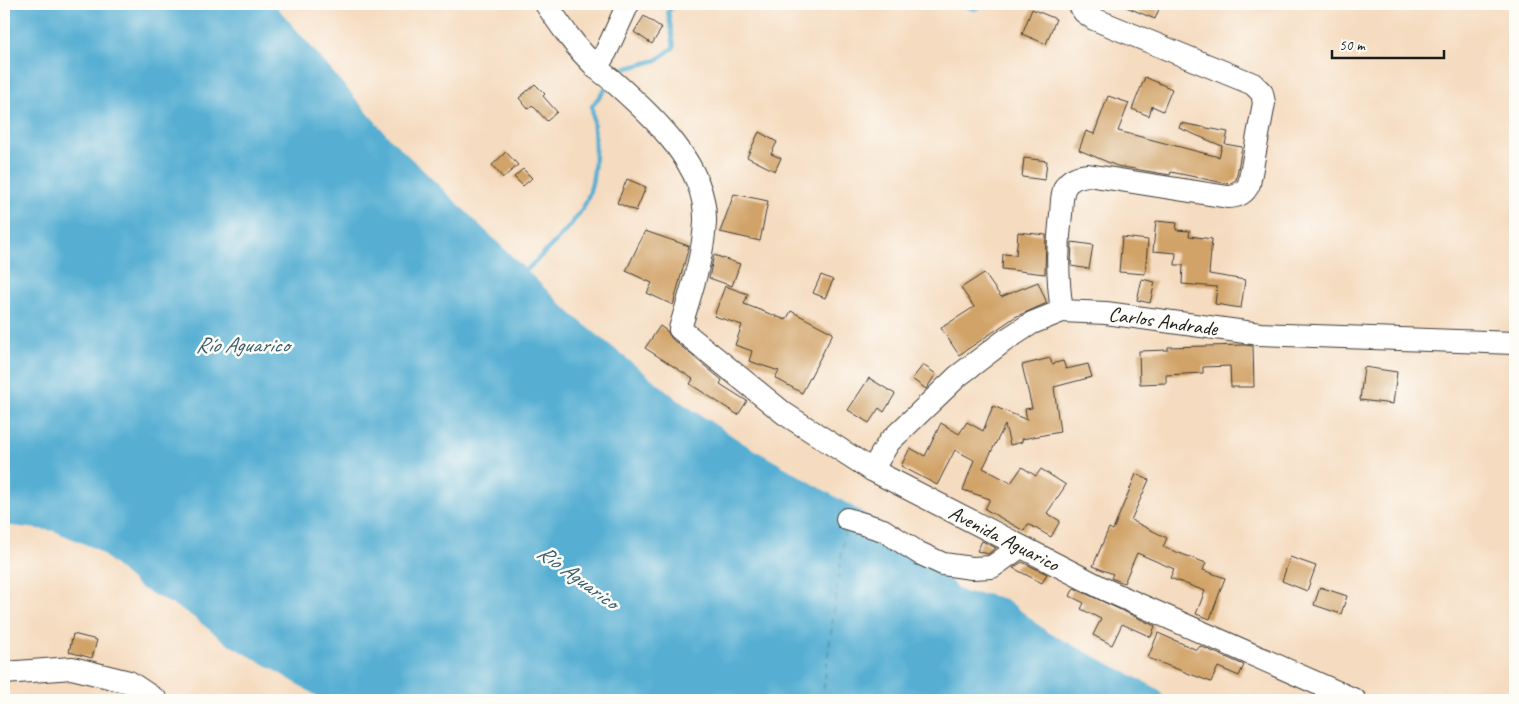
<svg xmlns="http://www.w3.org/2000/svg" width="1519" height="704" font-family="Caveat,sans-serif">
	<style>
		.water { fill: #56afd3; stroke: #396678 }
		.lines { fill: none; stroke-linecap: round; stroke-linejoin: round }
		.stream { stroke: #56afd3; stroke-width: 4.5 }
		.river { stroke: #56afd3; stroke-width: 28 }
		.ferry { stroke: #365e6e; stroke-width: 1; stroke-dasharray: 6 5; stroke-linecap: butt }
		.building { fill: #d1a367 }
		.minor-casing { stroke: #3d3934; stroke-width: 24 }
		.minor { stroke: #fff; stroke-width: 22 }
		.labels { text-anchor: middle; stroke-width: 5; stroke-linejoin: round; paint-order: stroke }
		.street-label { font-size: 21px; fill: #1c1c1c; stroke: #fdfcf7 }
		.water-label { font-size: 22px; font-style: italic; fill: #365e6e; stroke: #fdfcf7 }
	</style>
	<rect width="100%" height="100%" fill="#fdfcf7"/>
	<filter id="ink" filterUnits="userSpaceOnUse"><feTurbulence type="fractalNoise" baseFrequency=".02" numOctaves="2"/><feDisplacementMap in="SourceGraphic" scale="10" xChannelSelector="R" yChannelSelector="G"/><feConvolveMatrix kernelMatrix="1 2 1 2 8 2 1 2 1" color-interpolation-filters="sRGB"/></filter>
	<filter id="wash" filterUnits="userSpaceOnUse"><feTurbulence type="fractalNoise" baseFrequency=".0096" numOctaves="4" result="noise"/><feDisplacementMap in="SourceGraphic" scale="20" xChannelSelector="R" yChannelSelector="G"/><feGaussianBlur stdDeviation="1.12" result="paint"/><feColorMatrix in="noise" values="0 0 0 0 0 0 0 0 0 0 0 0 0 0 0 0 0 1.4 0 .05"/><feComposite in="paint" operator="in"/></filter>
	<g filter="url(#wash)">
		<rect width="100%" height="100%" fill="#f5dbbf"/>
		<!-- water -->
		<polygon class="water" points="4,4 256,4 378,146 564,326 672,413 736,455 882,540 900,563 932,581 949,600 963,607 985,608 1000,612 1040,644 1149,700 350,700 280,657 235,632 195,601 148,576 104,537 57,517 4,511"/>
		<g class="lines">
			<!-- stream -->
			<g class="stream">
				<polyline points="960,4 975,9 989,4"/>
				<polyline points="618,76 624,69 657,60 674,47 668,11 678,4"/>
				<path d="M514,283c21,-23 59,-54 72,-81 13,-29 9,-66 6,-96l17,-21"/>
			</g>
			<!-- river -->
			<g class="river">
				<polyline points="256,4 378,146 564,326 672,413 736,455 882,540 900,563 932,581 949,600 963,607 985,608 1000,612 1040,644 1149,700"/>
				<polyline points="4,511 57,517 104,537 148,576 195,601 235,632 280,657 350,700"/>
			</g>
			<!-- ferry -->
			<polyline class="ferry" points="822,700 845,530"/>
		</g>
		<g id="blocks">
			<!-- building -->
			<g class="building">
				<polygon points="1119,4 1161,4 1155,19"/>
				<polygon points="1032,9 1056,19 1046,44 1022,34"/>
				<polygon points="644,16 662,28 652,44 634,32"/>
				<polygon points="1145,77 1172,89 1163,111 1152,106 1149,116 1132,109"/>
				<polygon points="535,84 545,94 543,96 557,112 547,121 532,105 528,109 519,98"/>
				<polygon points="1108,96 1129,103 1118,131 1219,157 1222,146 1179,128 1181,123 1228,132 1225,144 1242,147 1236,180 1229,184 1171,172 1170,175 1117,166 1079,150 1086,131 1094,134"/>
				<polygon points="759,132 777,142 771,154 781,158 775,171 747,157"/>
				<polygon points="506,152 518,165 503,178 492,165"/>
				<polygon points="1024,158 1047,161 1045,180 1022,177"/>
				<polygon points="523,169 532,178 523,186 514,177"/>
				<polygon points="627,179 646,187 636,211 617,203"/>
				<polygon points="734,194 768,201 760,241 720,232"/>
				<polygon points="1156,221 1177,223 1176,230 1190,231 1189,236 1212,239 1209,274 1245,280 1241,308 1215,304 1217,287 1182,284 1183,265 1175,265 1176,253 1153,251"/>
				<polygon points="645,231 689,246 673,305 647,293 652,283 626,271"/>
				<polygon points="1018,232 1046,235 1045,274 1002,269 1003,254 1016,255"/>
				<polygon points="1122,237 1148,240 1145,274 1119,272"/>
				<polygon points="1072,242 1093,245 1089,269 1071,266"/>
				<polygon points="714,255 740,264 732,286 709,278"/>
				<polygon points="984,273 1001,297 1038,282 1047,303 1015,317 959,355 941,328 974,307 961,288"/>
				<polygon points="821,275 833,280 825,298 813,293"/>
				<polygon points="1142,279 1155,282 1150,303 1137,300"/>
				<polygon points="725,286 748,294 744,304 786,320 791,311 833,333 802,393 775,378 779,371 749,361 752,351 735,345 742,325 714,316"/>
				<polygon points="660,326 667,331 672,339 722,380 720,384 747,401 738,415 690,384 693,379 645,348"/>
				<polygon points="1245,345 1253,346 1254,387 1231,387 1230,366 1203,367 1203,373 1166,375 1166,383 1140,384 1139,351 1168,350 1168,347"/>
				<polygon points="1050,358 1052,364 1063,361 1066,369 1088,364 1092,377 1054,387 1060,432 1022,439 1022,442 1010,445 1005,425 983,468 1011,483 1022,467 1036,476 1041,469 1066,485 1047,513 1060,521 1051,537 1028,524 1024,531 985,509 990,499 963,490 974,460 955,450 937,485 901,466 910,448 925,456 941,423 959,434 967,422 983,431 993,406 1027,420 1025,409 1032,408 1022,365"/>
				<polygon points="923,365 936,374 926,389 912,379"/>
				<polygon points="1364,367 1397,372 1393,404 1360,400"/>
				<polygon points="869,378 895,394 884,412 879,408 869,423 848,410"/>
				<polygon points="1136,474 1149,480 1131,520 1167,538 1163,547 1206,563 1203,570 1225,578 1210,619 1196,614 1205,591 1170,578 1174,569 1137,553 1124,583 1111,578 1113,574 1093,566 1109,528 1113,530"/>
				<polygon points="982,541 996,548 988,554 977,551"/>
				<polygon points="1290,557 1316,566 1307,591 1282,581"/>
				<polygon points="1022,562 1047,574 1042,583 1013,568"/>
				<polygon points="1320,587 1347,596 1341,614 1314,605"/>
				<polygon points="1074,588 1155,626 1151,637 1122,624 1112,645 1093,635 1101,619 1081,609 1084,603 1070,596"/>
				<polygon points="1158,633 1197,650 1200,646 1244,665 1239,676 1218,667 1211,682 1148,658"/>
				<polygon points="73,634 97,640 92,658 69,652"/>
			</g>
		</g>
	</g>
	<g filter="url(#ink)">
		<use href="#blocks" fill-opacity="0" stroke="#3d3934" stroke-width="1"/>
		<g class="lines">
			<defs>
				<g id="minor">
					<path d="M546,4c15,22 29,43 49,62 6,7 14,11 20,17 39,35 92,83 90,139 -2,37 -15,72 -25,107l105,85 87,56 234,120 249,110"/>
					<polyline points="596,68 606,52 628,4"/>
					<path d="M1062,311c-5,-33 -5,-64 -1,-97 1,-8 0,-19 4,-27 5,-9 14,-11 23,-12l140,22c10,0 17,-4 21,-13l15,-81 -2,-10 -9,-9 -159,-65 -10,-7 -5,-8"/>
					<polyline points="872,470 889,442 958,376 1004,341 1032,323 1062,311 1106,313 1260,334 1515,343"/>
					<polyline points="847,519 883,530 919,553 943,564 972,568 992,567 1020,547"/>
					<polyline points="4,673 72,668 129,682 156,700"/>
				</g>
			</defs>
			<!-- minor casing -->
			<use href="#minor" class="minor-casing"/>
			<!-- minor -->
			<use href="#minor" class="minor"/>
		</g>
	</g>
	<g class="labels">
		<!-- street labels -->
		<g class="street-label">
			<text transform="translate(1163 321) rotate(8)" y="7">Carlos Andrade</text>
			<text transform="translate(1004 538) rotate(27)" y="7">Avenida Aguarico</text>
		</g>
		<!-- water labels -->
		<g class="water-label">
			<text x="242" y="352">Río Aguarico</text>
			<text transform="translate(578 576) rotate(36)" y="8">Río Aguarico</text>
		</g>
	</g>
	<!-- margin -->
	<rect width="1519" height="704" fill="none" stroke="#fdfcf7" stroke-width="20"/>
	<!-- scale -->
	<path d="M1332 50v8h112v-8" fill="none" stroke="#1c1c1c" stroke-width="2.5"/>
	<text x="1339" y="50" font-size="15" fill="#1c1c1c" stroke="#fdfcf7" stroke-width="4" paint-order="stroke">50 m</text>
</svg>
